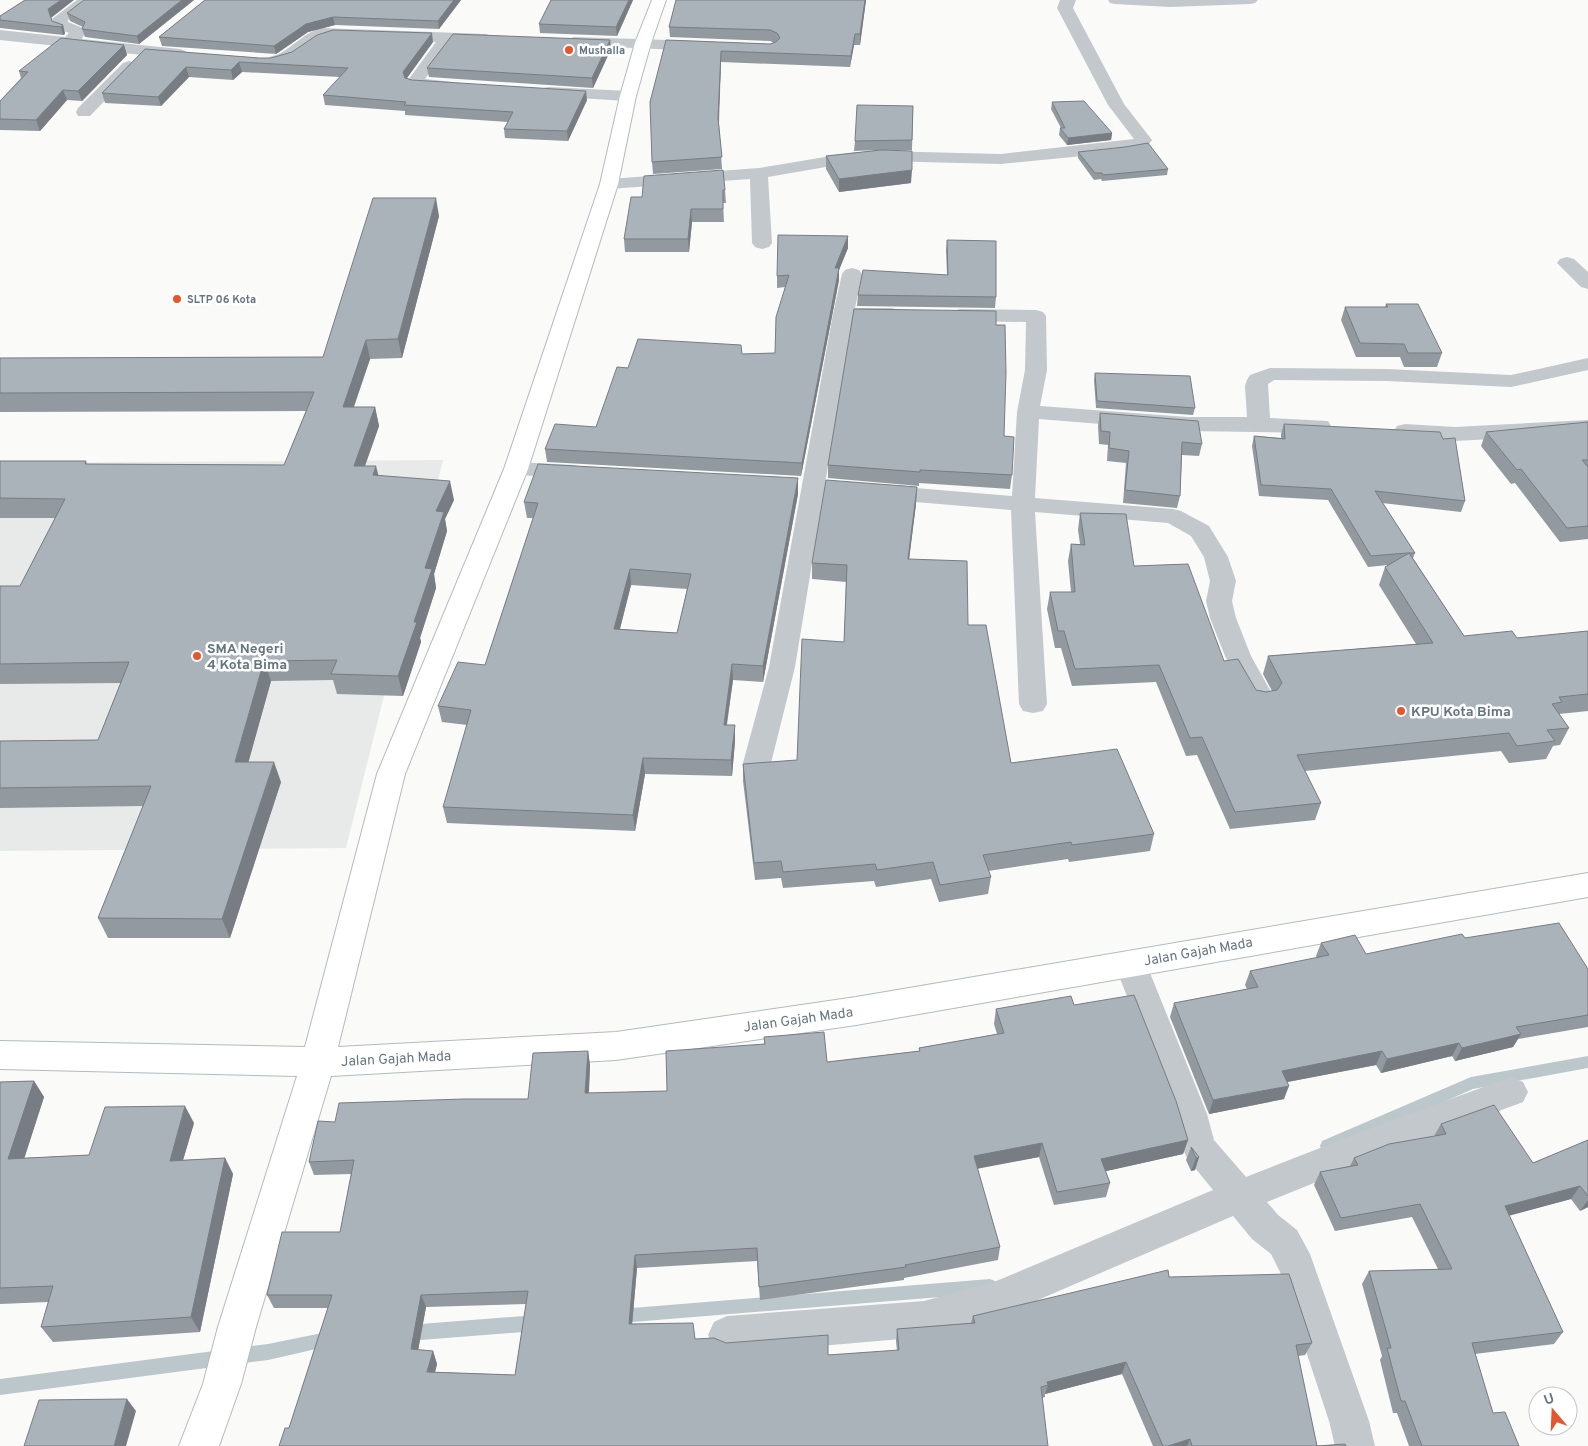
<svg xmlns="http://www.w3.org/2000/svg" width="1588" height="1446" font-family="Overpass,sans-serif">
	<style>
		.built { fill: #e8e9e9 }
		.lines { fill: none; stroke-linecap: round; stroke-linejoin: round }
		.stream { fill: #bbc7cb; fill-rule: evenodd }
		.secondary-casing { stroke: #b3babf; stroke-width: 2 }
		.street { fill: #c3c8cc; fill-rule: evenodd }
		.secondary { fill: #fff; fill-rule: evenodd }
		.wall { fill: #929a9f; fill-rule: evenodd }
		.shaded-wall { fill: #777d82 }
		.building { fill: #aab3b9; stroke: #777d82; fill-rule: evenodd }
		.poi-dot { fill: #e4572e; stroke: #fff; stroke-width: 2 }
		.labels { text-anchor: middle; stroke-width: 5; stroke-linejoin: round; paint-order: stroke }
		.far-poi-label { font-size: 11px; font-weight: bold; fill: #657683; stroke: #fff; text-anchor: start }
		.poi-label { font-size: 14px; font-weight: bold; fill: #657683; stroke: #fff; text-anchor: start }
		.street-label { font-size: 14px; fill: #657683; stroke: #fff }
	</style>
	<rect width="100%" height="100%" fill="#fafaf8"/>
	<!-- built -->
	<polygon class="built" points="443,460 346,848 0,851 0,463"/>
	<g class="lines">
		<!-- stream -->
		<g class="stream">
			<polygon points="1588,1056 1588,1068 1473,1089 1332,1151 1327,1152 1322,1151 1320,1146 1322,1141 1471,1077"/>
			<polygon points="990,1279 995,1281 998,1286 995,1291 990,1293 620,1323 615,1321 612,1316 615,1311 620,1309"/>
			<polygon points="537,1315 542,1318 545,1323 542,1328 537,1331 408,1341 402,1338 400,1333 402,1328 408,1325"/>
			<polygon points="332,1331 338,1334 340,1339 338,1344 268,1360 0,1395 0,1379 268,1344"/>
		</g>
		<defs>
			<polygon id="secondary" points="652,0 666,0 651,43 636,96 618,184 528,469 405,774 338,1047 616,1032 856,997 1588,873 1588,897 856,1025 616,1060 331,1076 256,1327 241,1384 219,1446 179,1446 203,1384 218,1327 297,1076 0,1069 0,1041 305,1047 377,774 504,469 600,184 620,96 635,43"/>
		</defs>
		<!-- secondary casing -->
		<use href="#secondary" class="secondary-casing"/>
		<!-- street -->
		<g class="street">
			<polygon points="77,0 94,0 68,20 68,22 83,28 86,31 82,39 180,49 186,51 188,54 186,57 180,59 0,40 0,30 65,37 69,33 56,28 52,19"/>
			<polygon points="1060,0 1076,0 1073,8 1124,104 1152,140 1147,147 1124,152 1001,164 880,161 849,163 768,177 772,243 769,247 762,249 755,247 752,243 750,179 609,189 603,188 600,184 603,180 609,179 759,168 849,153 880,151 1001,154 1134,139 1108,105 1057,8"/>
			<polygon points="1108,0 1258,0 1255,3 1250,4 1170,7 1115,4 1110,3"/>
			<path d="M321,28l165,6 6,2 2,3 -2,3h-40l-27,37 28,3 2,3 -2,3c-13,4 -32,2 -45,-2l-2,-3 30,-41 -113,-4 -30,21 -20,7 -6,-2 -2,-3c3,-5 9,-5 14,-7 15,-8 25,-21 42,-26z"/>
			<polygon points="574,37 701,41 707,43 709,46 707,49 701,51 568,45 566,42 568,39"/>
			<polygon points="129,61 135,63 137,66 135,69 90,116 78,116 76,112 78,108 123,63"/>
			<polygon points="549,87 628,91 634,92 636,96 634,100 628,101 543,96 541,92 543,88"/>
			<polygon points="1567,257 1574,259 1588,272 1588,289 1581,287 1557,263 1560,259"/>
			<polygon points="852,268 859,270 862,274 855,308 892,308 899,310 902,314 899,318 892,320 852,320 795,667 771,763 767,770 757,773 747,770 743,763 769,667 833,314 842,274 845,270"/>
			<polygon points="960,309 1036,310 1043,312 1046,316 1047,370 1040,406 1187,417 1247,417 1245,386 1247,380 1250,375 1270,368 1387,369 1511,375 1588,358 1588,370 1511,387 1387,381 1274,380 1268,384 1270,418 1328,421 1331,426 1328,431 1320,433 1187,431 1039,419 1035,498 1173,509 1181,511 1209,526 1228,557 1236,581 1232,601 1236,618 1251,656 1275,699 1271,706 1261,708 1251,706 1225,656 1210,618 1206,601 1210,581 1204,557 1191,536 1168,523 1035,512 1047,704 1043,711 1033,713 1023,711 1019,704 1011,510 879,499 871,497 867,492 871,487 879,485 1012,496 1017,412 1025,370 1026,322 960,321 953,319 950,315 953,311"/>
			<polygon points="1588,420 1588,434 1455,441 1405,438 1397,436 1394,431 1397,426 1405,424 1455,427"/>
			<polygon points="516,462 574,465 582,467 586,472 582,477 574,479 508,474 504,469 508,464"/>
			<polygon points="1130,950 1141,954 1146,963 1207,1114 1214,1140 1246,1177 1379,1125 1511,1077 1523,1082 1528,1092 1523,1102 1403,1147 1267,1202 1278,1215 1297,1230 1310,1254 1369,1421 1375,1446 1335,1446 1329,1421 1280,1272 1271,1254 1252,1239 1233,1216 996,1318 924,1337 727,1354 714,1348 708,1335 714,1322 727,1316 924,1301 994,1282 1213,1190 1187,1158 1182,1147 1173,1114 1114,963 1119,954"/>
		</g>
		<!-- secondary -->
		<use href="#secondary" class="secondary"/>
	</g>
	<!-- wall -->
	<g class="wall">
		<polygon points="194,0 139,44 85,37 82,29 83,27 70,21 67,13"/>
		<polygon points="205,0 461,0 439,29 335,25 308,32 276,54 162,46 159,37"/>
		<polygon points="633,0 617,36 540,33 539,24"/>
		<polygon points="676,0 866,0 860,45 854,45 850,67 721,62 719,124 722,169 653,174 652,162 666,40 770,44 774,43 770,41 670,37 669,27"/>
		<polygon points="0,16 51,18 52,21 63,25 65,34 63,35 0,28"/>
		<polygon points="433,42 407,78 412,80 587,100 568,141 505,138 504,129 508,122 405,115 405,111 325,105 323,95 340,77 242,72 233,80 189,77 161,106 105,103 102,93 145,49 259,58 271,58"/>
		<polygon points="124,45 127,55 82,101 67,100 40,131 0,130 0,101 21,78 19,71"/>
		<polygon points="611,49 593,88 429,77 427,68"/>
		<polygon points="1052,102 1112,133 1111,140 1067,145 1059,135 1060,128 1061,128 1051,109"/>
		<polygon points="913,106 912,150 883,150 911,183 839,192 826,169 826,156 880,150 854,151 855,141"/>
		<polygon points="1078,152 1168,169 1167,175 1102,181 1101,179 1094,180 1078,158"/>
		<polygon points="725,190 726,203 723,203 724,222 692,222 689,252 625,252 624,239 642,197"/>
		<polygon points="439,216 402,358 370,359 354,407 375,407 379,426 365,466 378,475 454,500 445,519 447,531 434,574 436,588 420,638 421,642 403,696 337,694 333,680 271,681 248,762 281,782 230,938 108,938 98,918 143,806 0,808 0,741 98,740 121,683 0,684 0,586 20,586 55,518 0,518 0,461 86,461 87,464 284,465 306,411 0,412 0,358 323,357"/>
		<polygon points="848,236 848,248 839,270 839,280 801,476 547,462 545,449 596,427 628,368 742,354 775,353 785,287 777,288 777,276"/>
		<polygon points="947,240 996,297 995,308 857,306 858,295 947,275 946,250"/>
		<polygon points="1386,304 1442,353 1437,367 1404,367 1400,357 1356,357 1341,320 1345,307 1385,307"/>
		<polygon points="996,325 1004,436 1012,475 1010,489 919,483 919,486 828,478 828,465"/>
		<polygon points="1095,373 1195,408 1193,415 1096,408 1094,380"/>
		<polygon points="1100,413 1202,444 1199,456 1182,455 1180,496 1177,508 1123,503 1126,463 1107,461 1108,445 1099,444 1098,426"/>
		<polygon points="1588,422 1588,539 1560,542 1515,483 1511,484 1481,446 1486,432"/>
		<polygon points="1284,424 1465,501 1461,512 1382,503 1415,553 1413,558 1464,636 1517,638 1588,631 1588,711 1559,714 1569,728 1560,745 1553,746 1546,759 1509,763 1501,751 1305,771 1321,803 1315,820 1230,829 1197,755 1186,756 1156,682 1072,686 1061,648 1055,648 1047,609 1050,592 1071,592 1068,561 1071,544 1080,544 1078,530 1080,513 1134,566 1224,661 1256,690 1266,692 1272,691 1263,674 1268,656 1416,644 1379,585 1385,567 1388,565 1368,567 1328,500 1259,496 1252,446 1254,436 1281,438 1281,434"/>
		<path d="M798,494l-35,188 -30,-2 -6,45 8,16 -3,35 -87,-2 -10,57 -188,-8 -4,-16 24,-82 -25,-3 -4,-16 47,-41 48,-147h-6l-3,-16zM631,585l56,4 -10,44 -57,-4z"/>
		<polygon points="916,504 909,559 968,625 1011,763 1154,834 1150,851 1069,862 1068,859 988,871 991,877 988,894 939,902 931,879 876,887 874,881 783,888 781,878 755,880 743,781 743,764 797,760 844,642 846,582 812,579 812,563"/>
		<polygon points="1465,938 1588,969 1588,1027 1518,1039 1513,1047 1455,1061 1452,1056 1381,1073 1376,1065 1287,1082 1284,1099 1209,1114 1170,1017 1174,1003 1247,989 1245,985 1250,971 1317,958 1316,956 1321,943 1366,954"/>
		<path d="M1074,1005l114,135 -5,14 -78,17 5,12 -4,14 -52,8 -15,-48 -62,11 23,79 -2,13 -94,18v2l-144,20 -3,-39 -120,7 -5,56 63,15 31,4 102,12 69,-4 -1,-10 1,-12 74,-6 2,-7 196,-39 143,66 -7,12 -7,1 19,90h29h-193l-31,-72 -77,20v3l-3,1 -753,30 39,-120h-54l-7,-13 73,-63 11,-58 -37,1 -5,-13 26,-40 193,-23 60,-48 2,14 -1,28 78,-2 97,-47v-7l63,25 92,-11v-3l78,-14 -3,-10 2,-15zM526,1304l-11,71 -80,-3 2,-8 -4,-13 -15,-1 8,-43z"/>
		<polygon points="34,1081 44,1097 24,1158 89,1155 194,1123 183,1160 225,1158 233,1174 200,1332 53,1342 41,1327 48,1302 0,1304 0,1082"/>
		<polygon points="1441,1124 1533,1163 1588,1140 1588,1207 1580,1211 1571,1199 1509,1215 1563,1332 1554,1344 1475,1354 1493,1413 1519,1446 1409,1446 1397,1413 1393,1413 1380,1360 1382,1356 1362,1284 1369,1271 1438,1269 1412,1217 1335,1231 1314,1185 1320,1172 1350,1166 1354,1158 1434,1136"/>
		<polygon points="1191,1147 1199,1157 1195,1170 1191,1171 1186,1160"/>
	</g>
	<!-- shaded-wall -->
	<g class="shaded-wall">
		<polygon points="61,0 74,0 51,18 54,29 48,9"/>
		<polygon points="182,0 194,0 139,44 137,36"/>
		<polygon points="454,0 461,0 439,29 438,21"/>
		<polygon points="629,0 633,0 617,36 616,27"/>
		<polygon points="865,0 866,0 860,45 860,34"/>
		<polygon points="333,17 335,25 308,32 276,54 274,46 306,24"/>
		<polygon points="63,25 65,34 63,35 61,27"/>
		<polygon points="432,33 433,42 404,82 403,72"/>
		<polygon points="855,34 854,45 850,67 851,56"/>
		<polygon points="610,40 611,49 593,88 592,78"/>
		<polygon points="124,45 127,55 82,101 78,91"/>
		<polygon points="721,51 721,62 718,129 718,118"/>
		<polygon points="239,62 242,72 233,80 231,70"/>
		<polygon points="186,67 189,77 161,106 158,97"/>
		<polygon points="63,90 67,100 40,131 36,120"/>
		<polygon points="586,91 587,100 568,141 567,131"/>
		<polygon points="1112,133 1111,140 1067,145 1068,138"/>
		<polygon points="912,170 911,183 839,192 839,179"/>
		<polygon points="436,198 439,216 402,358 398,339"/>
		<polygon points="691,209 692,222 689,252 688,239"/>
		<polygon points="848,236 848,248 839,270 839,280 801,476 802,463 835,268"/>
		<polygon points="366,340 370,359 347,426 343,407"/>
		<polygon points="375,407 379,426 358,485 354,466"/>
		<polygon points="376,466 381,485 373,475"/>
		<polygon points="798,478 798,494 763,682 763,666"/>
		<polygon points="450,481 454,500 445,519 447,531 434,574 436,588 420,638 421,642 403,696 398,676 414,622 436,511"/>
		<polygon points="917,487 916,504 907,576 908,559"/>
		<polygon points="630,569 631,585 616,644 614,629"/>
		<polygon points="264,661 271,681 243,782 235,762"/>
		<polygon points="732,664 733,680 724,741 724,725"/>
		<polygon points="735,725 735,741 732,776 731,760"/>
		<polygon points="643,758 645,774 635,831 633,815"/>
		<polygon points="274,762 281,782 230,938 222,919"/>
		<polygon points="1521,1034 1513,1047 1455,1061 1462,1048"/>
		<polygon points="1459,1043 1452,1056 1381,1073 1387,1059"/>
		<polygon points="588,1051 590,1065 588,1107 585,1093"/>
		<polygon points="1382,1051 1376,1065 1277,1084 1282,1071"/>
		<polygon points="34,1081 44,1097 19,1175 8,1159"/>
		<polygon points="1289,1086 1284,1099 1209,1114 1213,1100"/>
		<polygon points="185,1106 194,1123 178,1177 170,1161"/>
		<polygon points="1188,1140 1183,1154 1098,1173 1101,1159"/>
		<polygon points="1042,1143 1039,1157 971,1170 974,1156"/>
		<polygon points="1199,1157 1195,1170 1191,1171 1196,1158"/>
		<polygon points="225,1158 233,1174 200,1332 191,1317"/>
		<polygon points="1580,1186 1571,1199 1497,1219 1505,1206"/>
		<polygon points="1588,1200 1588,1207 1580,1211"/>
		<polygon points="635,1255 637,1268 631,1337 629,1324"/>
		<polygon points="421,1295 426,1307 416,1362 411,1349"/>
		<polygon points="433,1351 437,1364 432,1384 427,1372"/>
		<polygon points="1126,1362 1122,1374 1045,1394 1048,1385 1047,1382"/>
		<polygon points="127,1399 136,1411 126,1446 114,1446"/>
		<polygon points="1190,1439 1187,1446 1168,1446"/>
	</g>
	<!-- building -->
	<g class="building">
		<polygon points="25,0 61,0 48,9 52,21 63,25 61,27 0,20 0,16"/>
		<polygon points="84,0 182,0 137,36 82,29 85,22 67,13"/>
		<polygon points="205,0 454,0 438,21 333,17 306,24 274,46 159,37"/>
		<polygon points="551,0 629,0 616,27 539,24"/>
		<polygon points="676,0 865,0 860,34 855,34 851,56 721,51 718,118 722,157 652,162 650,102 666,40 770,44 776,42 780,38 777,33 770,30 669,27"/>
		<polygon points="333,30 432,33 403,72 405,78 412,80 586,91 567,131 504,129 513,112 404,105 406,102 323,95 348,68 239,62 231,70 186,67 158,97 102,93 145,49 259,58 271,58 292,52 317,35"/>
		<polygon points="453,34 610,40 592,78 427,68"/>
		<polygon points="61,38 124,45 78,91 63,90 36,120 0,119 0,101 28,72 19,71"/>
		<polygon points="1084,101 1112,133 1068,138 1060,128 1065,128 1052,102"/>
		<polygon points="857,105 913,106 912,140 855,141"/>
		<polygon points="1148,143 1168,169 1103,175 1102,173 1095,173 1078,152 1125,147"/>
		<polygon points="881,150 912,151 912,170 839,179 826,156"/>
		<polygon points="723,170 725,190 723,190 723,209 691,209 688,239 624,239 631,197 642,197 644,176"/>
		<polygon points="373,198 436,198 398,339 366,340 343,407 375,407 354,466 376,466 373,475 450,481 436,511 444,512 425,568 432,569 414,622 417,622 398,676 331,674 337,660 264,661 235,762 274,762 222,919 98,918 151,786 0,788 0,741 98,740 129,662 0,664 0,586 20,586 65,499 0,498 0,461 86,461 85,464 284,465 314,392 0,393 0,358 323,357"/>
		<polygon points="778,235 848,236 835,268 839,268 802,463 545,449 555,424 596,427 617,367 628,368 638,339 741,345 742,354 775,353 776,317 789,275 777,276"/>
		<polygon points="947,240 996,241 996,297 858,295 863,270 948,275"/>
		<polygon points="1386,304 1418,304 1442,353 1408,353 1404,344 1360,343 1345,307 1388,307"/>
		<polygon points="854,309 996,311 996,325 1005,325 1006,373 1004,436 1014,437 1012,475 920,470 920,472 828,465"/>
		<polygon points="1095,373 1190,376 1195,408 1097,401"/>
		<polygon points="1100,413 1198,421 1202,444 1182,442 1180,496 1125,490 1129,451 1109,448 1110,432 1101,431"/>
		<polygon points="1588,422 1588,460 1582,460 1588,467 1588,526 1567,528 1521,469 1517,470 1486,432"/>
		<polygon points="1284,424 1440,432 1443,439 1455,438 1465,501 1375,491 1415,553 1407,553 1371,556 1331,489 1261,485 1254,436 1285,439"/>
		<path d="M538,464l260,14 -35,188 -31,-2 -8,61h11l-4,35 -88,-2 -10,57 -190,-8 28,-97 -33,-4 20,-44 27,3 53,-162 -14,-1zM630,569l61,5 -14,59 -63,-4z"/>
		<polygon points="826,480 917,487 908,559 967,561 968,625 986,625 1011,763 1117,749 1154,834 1072,845 1071,842 983,855 991,877 940,885 933,862 877,870 875,864 783,872 781,861 754,863 743,764 797,760 802,639 844,642 847,565 812,563"/>
		<polygon points="1080,513 1126,514 1134,566 1188,564 1224,661 1238,659 1256,690 1266,692 1277,690 1282,683 1268,656 1433,643 1385,567 1409,553 1464,636 1512,631 1517,638 1588,631 1588,694 1559,697 1562,702 1552,704 1569,728 1547,730 1555,741 1517,746 1509,733 1297,755 1321,803 1235,812 1202,737 1190,738 1159,665 1075,669 1064,631 1058,631 1050,592 1075,592 1071,544 1085,545"/>
		<polygon points="1559,923 1588,969 1588,1015 1516,1027 1521,1034 1462,1048 1459,1043 1387,1059 1382,1051 1282,1071 1289,1086 1213,1100 1174,1003 1258,987 1250,971 1329,955 1321,943 1355,935 1366,954 1462,934 1465,938"/>
		<path d="M1134,995l42,106 12,39 -87,19 9,24 -53,9 -15,-49 -68,13 26,91 -95,18 1,2 -147,20 -2,-39 -122,7 -6,69 64,-1 2,16 19,-1 12,5 102,-8v20l71,-5 -2,-21 78,-6 -2,-7 195,-46 1,7 120,-3 23,69 -16,2 21,101 28,-2 1,2h-154l-2,-7 -22,7h-5l-37,-84 -79,20 1,3 -7,2 7,59h-769l6,-18h4l43,-133h-65l15,-63h58l14,-72 -45,2 9,-41 17,1 4,-19 125,-4h64l5,-46 55,-2 -3,42 82,-2 -1,-40 99,-7 -1,-7 60,-5 3,30 93,-11 -1,-3 85,-15 -8,-24 75,-13 3,9zM528,1291l-13,84 -88,-3 6,-21 -22,-2 10,-54z"/>
		<polygon points="34,1081 8,1159 89,1155 105,1107 185,1106 170,1161 225,1158 191,1317 41,1327 53,1286 0,1288 0,1082"/>
		<polygon points="1494,1105 1533,1163 1588,1140 1588,1196 1580,1186 1505,1206 1563,1332 1472,1343 1493,1413 1505,1412 1519,1446 1422,1446 1405,1401 1401,1401 1387,1348 1391,1348 1369,1271 1452,1269 1420,1204 1341,1218 1320,1172 1358,1165 1354,1158 1389,1144 1446,1134 1441,1124"/>
		<polygon points="1191,1147 1199,1157 1196,1158"/>
		<polygon points="127,1399 114,1446 24,1446 39,1400"/>
	</g>
	<!-- markers -->
	<g class="poi-dot">
		<circle cx="569" cy="50" r="5"/>
		<circle cx="177" cy="299" r="5"/>
		<circle cx="197" cy="656" r="5"/>
		<circle cx="1401" cy="711" r="5"/>
	</g>
	<g class="labels">
		<!-- far-poi labels -->
		<g class="far-poi-label">
			<text x="579" y="54">Mushalla</text>
			<text x="187" y="303">SLTP 06 Kota</text>
		</g>
		<!-- poi labels -->
		<g class="poi-label">
			<text x="207" y="653">SMA Negeri<tspan x="207" dy="16">4 Kota Bima</tspan></text>
			<text x="1411" y="716">KPU Kota Bima</text>
		</g>
		<!-- street labels -->
		<g class="street-label">
			<text transform="translate(1198 951) rotate(-10)" y="5">Jalan Gajah Mada</text>
			<text transform="translate(798 1019) rotate(-8)" y="5">Jalan Gajah Mada</text>
			<text transform="translate(396 1058) rotate(-3)" y="5">Jalan Gajah Mada</text>
		</g>
	</g>
	<!-- north arrow -->
	<g transform="translate(1553 1411) rotate(341)"><circle r="24" fill="#ffffff" stroke="#c1c8cd"/>
	<path d="M0-4L9 19L0 12L-9 19Z" fill="#e4572e"/>
	<text y="-8" font-size="14" font-weight="bold" text-anchor="middle" fill="#657683">U</text>
	</g>
</svg>
